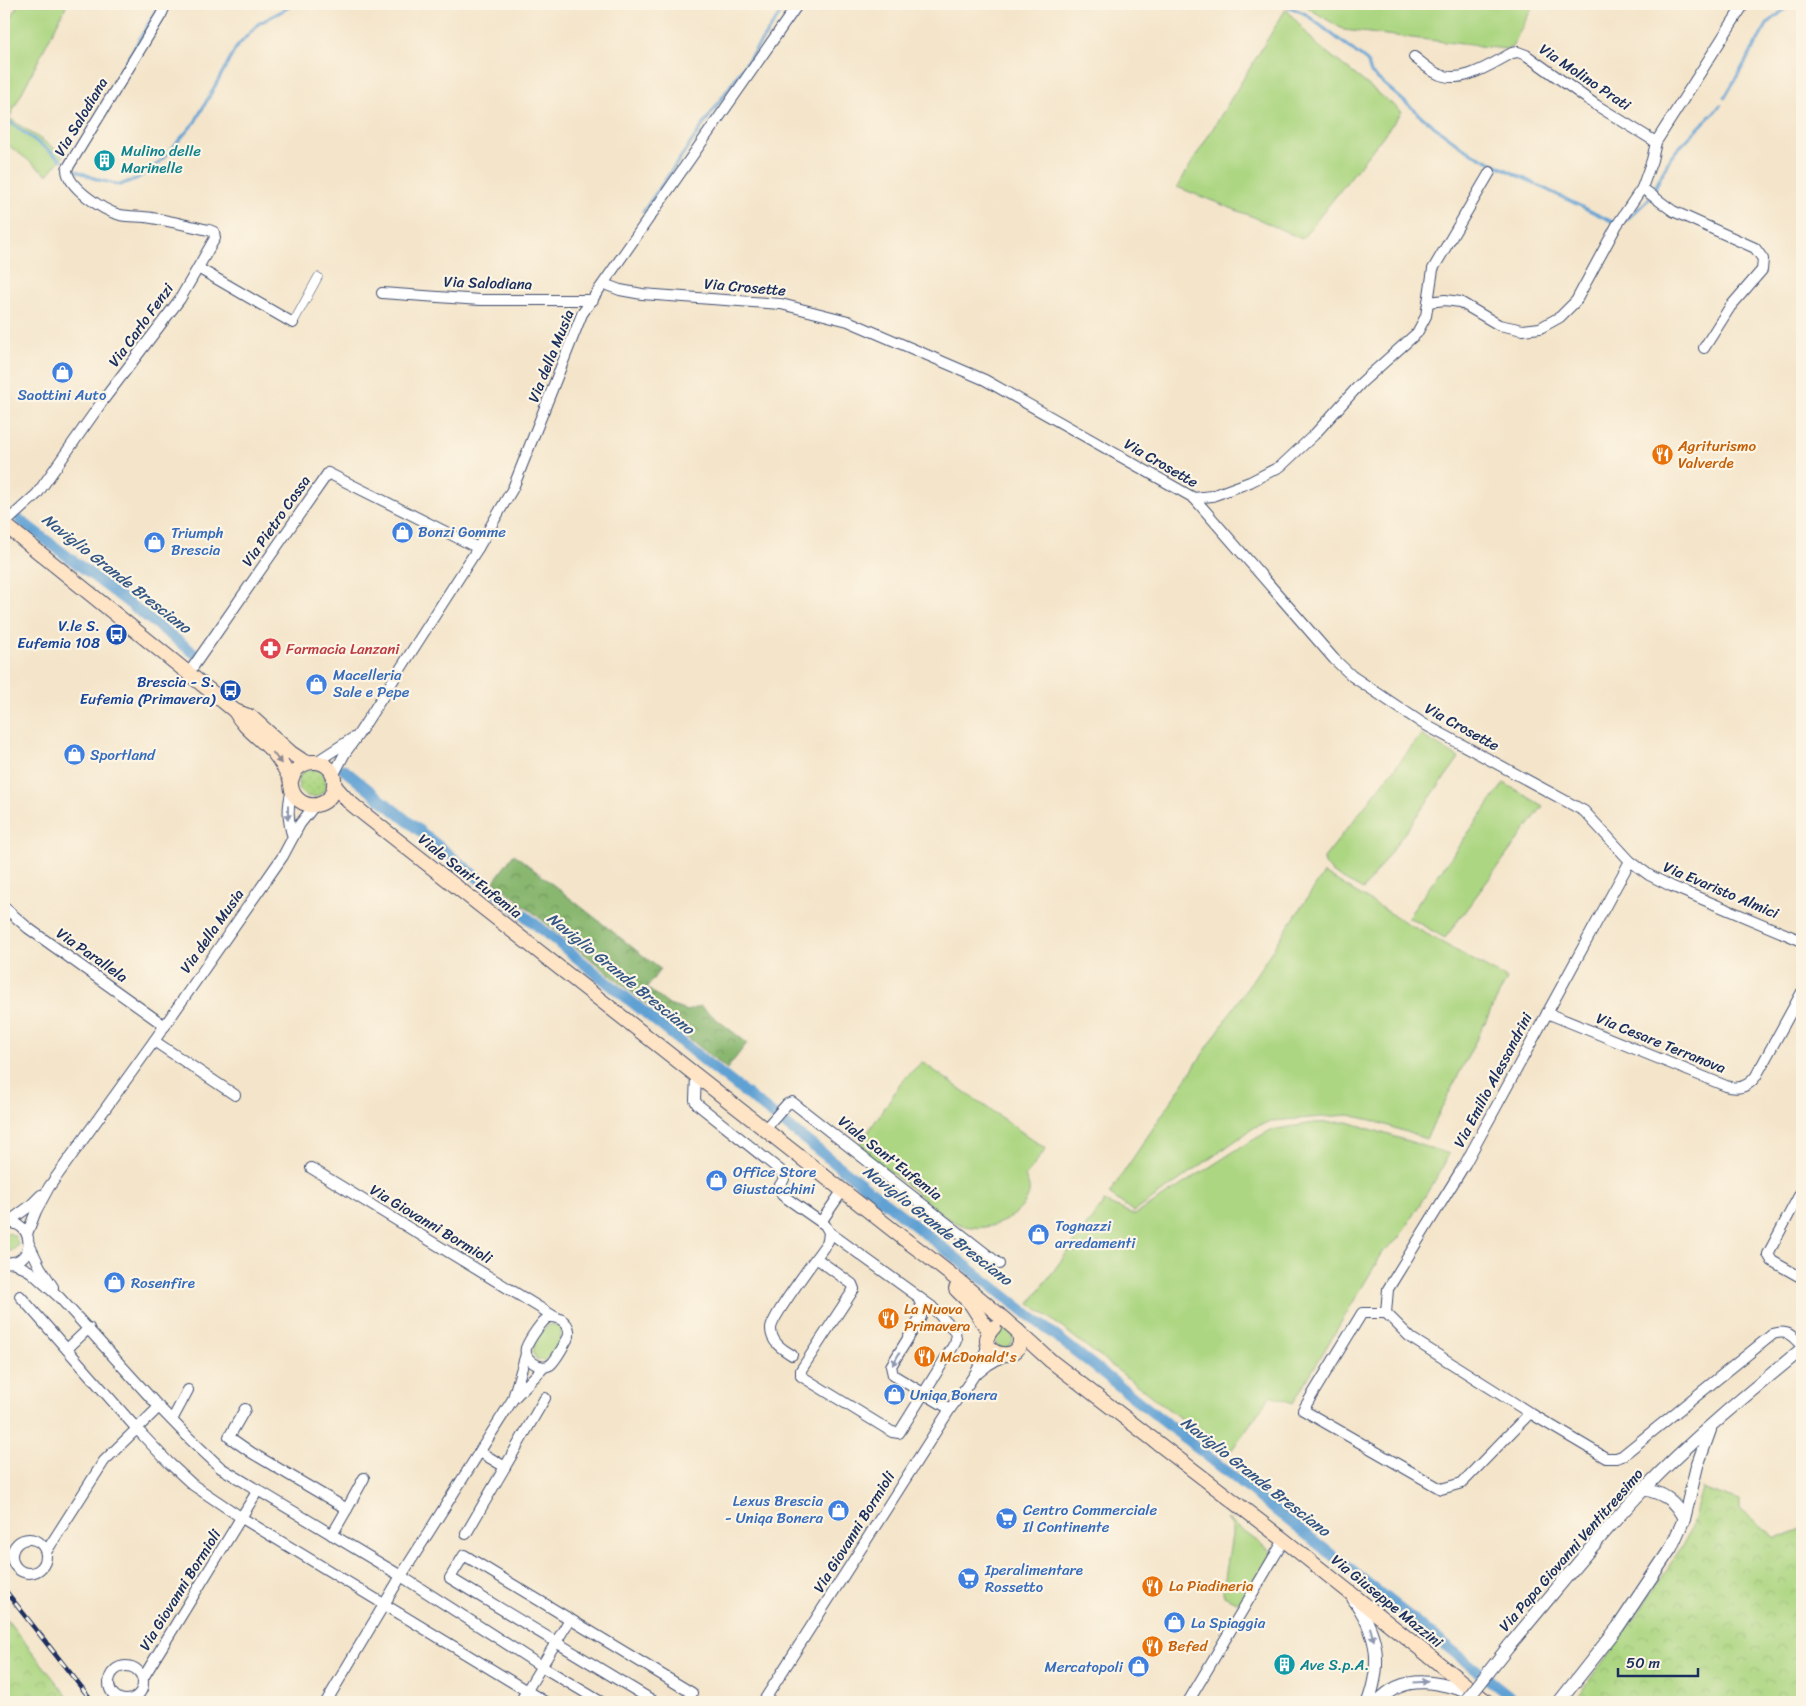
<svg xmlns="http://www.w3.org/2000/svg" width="1806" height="1706" font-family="Sriracha,sans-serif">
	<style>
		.grass { fill: #acd681; stroke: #648270 }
		.forest { fill: url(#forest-crowns); stroke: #527366 }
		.park { fill: url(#park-crowns); stroke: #648270 }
		.garden { fill: url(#garden-dots); stroke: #648270 }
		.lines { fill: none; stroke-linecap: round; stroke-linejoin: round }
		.stream { stroke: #61a1d4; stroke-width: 3 }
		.canal { stroke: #61a1d4; stroke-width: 11 }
		.pedestrian-casing { stroke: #3c4a6e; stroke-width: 9 }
		.minor-casing { stroke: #3c4a6e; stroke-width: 12 }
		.tertiary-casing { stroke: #3c4a6e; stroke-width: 14 }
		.secondary-casing { stroke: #3c4a6e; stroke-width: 16 }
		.pedestrian { stroke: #fff; stroke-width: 8 }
		.minor { stroke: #fff; stroke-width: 10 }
		.tertiary { stroke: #fff; stroke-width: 12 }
		.secondary { stroke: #ffe4c6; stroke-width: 14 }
		.rail-casing { stroke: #1b2f5e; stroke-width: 5 }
		.rail { stroke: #fcf5e5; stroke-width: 3; stroke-dasharray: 9; stroke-linecap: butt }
		.tertiary-bridge-casing { stroke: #3c4a6e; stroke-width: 14; stroke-linecap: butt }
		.tertiary-bridge { stroke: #fff; stroke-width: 12 }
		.oneway { fill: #8d8a92 }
		.oneway2 { fill: #8d97ae }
		.labels { text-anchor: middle; stroke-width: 4.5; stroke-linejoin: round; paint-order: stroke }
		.street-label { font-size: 15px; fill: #1b2f5e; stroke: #fcf5e5 }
		.culture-label { font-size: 15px; fill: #0d838f; stroke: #fcf5e5; text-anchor: start }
		.shop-label { font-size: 15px; fill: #366cbe; stroke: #fcf5e5; text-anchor: start }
		.food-label { font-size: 15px; fill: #c56008; stroke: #fcf5e5; text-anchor: start }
		.transit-label { font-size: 15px; fill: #164399; stroke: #fcf5e5; text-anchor: end }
		.health-label { font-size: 15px; fill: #be3a42; stroke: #fcf5e5; text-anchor: start }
		.water-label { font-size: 16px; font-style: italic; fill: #345787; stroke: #fcf5e5 }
	</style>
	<defs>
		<pattern id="forest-crowns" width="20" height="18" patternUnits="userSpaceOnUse" patternTransform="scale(1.25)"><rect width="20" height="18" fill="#89b76f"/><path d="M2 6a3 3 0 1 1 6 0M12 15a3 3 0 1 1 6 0" fill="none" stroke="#6f955e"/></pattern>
		<pattern id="park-crowns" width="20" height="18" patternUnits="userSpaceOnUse" patternTransform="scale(1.25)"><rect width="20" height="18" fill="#acd681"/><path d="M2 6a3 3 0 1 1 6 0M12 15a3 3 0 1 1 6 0" fill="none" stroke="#93b872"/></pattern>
		<pattern id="garden-dots" width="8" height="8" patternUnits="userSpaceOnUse" patternTransform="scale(1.25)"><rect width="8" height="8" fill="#acd681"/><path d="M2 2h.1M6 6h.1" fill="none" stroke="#93b872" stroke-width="1.8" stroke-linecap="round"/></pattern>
	</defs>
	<rect width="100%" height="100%" fill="#fcf5e5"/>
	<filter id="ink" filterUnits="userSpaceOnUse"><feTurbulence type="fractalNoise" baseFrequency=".02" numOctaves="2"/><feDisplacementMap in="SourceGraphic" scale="10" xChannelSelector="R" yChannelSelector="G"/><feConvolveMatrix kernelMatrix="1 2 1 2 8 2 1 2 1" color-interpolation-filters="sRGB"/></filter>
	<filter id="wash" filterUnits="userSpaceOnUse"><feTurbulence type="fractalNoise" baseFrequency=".0096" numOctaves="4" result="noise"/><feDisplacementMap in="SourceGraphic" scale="20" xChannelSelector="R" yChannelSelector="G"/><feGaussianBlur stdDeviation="1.12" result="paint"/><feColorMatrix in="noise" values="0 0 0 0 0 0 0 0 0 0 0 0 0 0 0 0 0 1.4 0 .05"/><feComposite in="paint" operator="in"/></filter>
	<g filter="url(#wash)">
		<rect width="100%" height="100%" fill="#f4e5ca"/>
		<!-- grass -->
		<g class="grass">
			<polygon points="18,4 67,4 9,118 64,155 48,175 4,142 4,34"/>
			<polygon points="1312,4 1534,4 1512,47 1505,49 1344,30 1308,8"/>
			<polygon points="1286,9 1315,43 1402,112 1302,239 1256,218 1177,187"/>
			<path d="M1421,735l38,23 -96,132c-11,-7 -40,-18 -39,-32z"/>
			<polygon points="1504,783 1543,806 1445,938 1408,917"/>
			<polygon points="1324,873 1405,922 1507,979 1426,1139 1371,1120 1349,1115 1271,1121 1255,1127 1134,1212 1109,1194"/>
			<path d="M922,1062l124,87 -21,28c7,13 5,19 -4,31 -13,15 -36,23 -56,18 -18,-5 -33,-20 -47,-32 -20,-16 -40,-31 -60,-47l45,-67z"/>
			<polygon points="1348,1122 1449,1154 1440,1172 1398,1239 1383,1252 1293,1403 1271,1395 1228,1455 1030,1303 1104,1202 1135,1215 1244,1145 1271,1130 1314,1123"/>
			<path d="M9,1233l6,3 3,8c-3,6 -8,9 -14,6v-16z"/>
			<path d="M552,1324l5,1 5,5c0,7 -10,27 -16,30 -3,1 -6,0 -9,0l-4,-7c0,-10 9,-26 19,-29z"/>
			<circle cx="1004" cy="1339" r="9"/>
			<polygon points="1227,1519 1269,1550 1271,1554 1241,1602 1236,1602 1224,1596 1223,1590 1232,1535 1232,1526"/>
		</g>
		<!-- forest -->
		<polygon class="forest" points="514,854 660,969 647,988 669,1005 687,1011 700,1006 747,1043 727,1069 494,881"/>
		<!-- park -->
		<g class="park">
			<polygon points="1702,1488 1740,1501 1740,1509 1775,1538 1802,1528 1802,1702 1579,1702 1575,1699 1623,1635 1681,1548 1691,1529"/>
			<polygon points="4,1616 72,1702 4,1702"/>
		</g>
		<!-- garden -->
		<circle class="garden" cx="312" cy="783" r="14"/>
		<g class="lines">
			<!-- stream -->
			<g class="stream">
				<polyline points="1282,4 1304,13 1367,61 1371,73 1427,121 1466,150 1615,223"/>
				<polyline points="115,81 160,4"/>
				<polyline points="1725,97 1768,23 1791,4"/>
				<polyline points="4,118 62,160"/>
				<polyline points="77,171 99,180 120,185 138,178 159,163 195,122 236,48 258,24 295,4"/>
				<polyline points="643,212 787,4"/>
				<polyline points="1625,221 1650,198 1671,156 1721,105"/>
			</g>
			<!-- canal -->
			<g class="canal">
				<polyline points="20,520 194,653"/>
				<polyline points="343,769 716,1070 1089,1362 1517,1702"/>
			</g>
		</g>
	</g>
	<g filter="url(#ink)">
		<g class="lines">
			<defs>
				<polyline id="pedestrian" points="293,323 318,277"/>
				<g id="minor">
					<path d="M1414,57c7,5 14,12 22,16 24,13 54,-8 76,-20l6,-1 8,3 70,50 60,37"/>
					<polyline points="1642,188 1673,211 1755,248 1763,259 1762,270 1730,307 1704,348"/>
					<polyline points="198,268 293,323"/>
					<polyline points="604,284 620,290 642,294 781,304 848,321 985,380 1194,498 1334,659 1352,676 1422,723 1584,811 1630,861 1649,875 1671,886 1802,941"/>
					<polyline points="382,293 480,300 593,300"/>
					<polyline points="1428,302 1445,300 1460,302 1499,325 1523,330 1540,328 1560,317 1576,301 1617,225 1642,188 1652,160 1656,142 1744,4"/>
					<polyline points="1194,498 1212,496 1250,482 1281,466 1314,435 1362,382 1417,333 1426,316 1433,269 1490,172"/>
					<path d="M4,524l33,-30 67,-95 76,-100 35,-61 -1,-6 -5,-2c-19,-4 -38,-9 -57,-12 -11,-2 -22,-1 -32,-3 -16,-4 -53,-28 -53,-46l94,-154 5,-11"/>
					<polyline points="188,674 328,473 478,548"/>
					<polyline points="316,762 353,738"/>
					<polyline points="333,776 345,753 358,735 478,548 513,488 582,314 798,4"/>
					<path d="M292,790c-5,16 -5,30 1,47"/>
					<path d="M1630,861l-165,303 -77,125 -2,24 25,25 119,75 76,45h10l6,-2 151,-122c15,-5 19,2 29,12"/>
					<polyline points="4,907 28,928 165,1026"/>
					<path d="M1547,1013l179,73c12,4 22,1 30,-10l46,-84"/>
					<polyline points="154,1041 235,1095"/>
					<path d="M696,1075l-1,25 2,4 84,67 3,8 -5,8 3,8 43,30 4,7 -1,9c-10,15 -57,76 -57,88 0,13 11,20 21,26"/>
					<polyline points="765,1129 787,1104 792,1102 999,1264"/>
					<polyline points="311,1168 555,1317"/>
					<polyline points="1802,1190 1768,1254 1772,1261 1802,1278"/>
					<polyline points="6,1222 7,1223 30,1206 41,1195"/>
					<polyline points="821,1222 843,1190"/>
					<path d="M4,1223c33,-5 32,45 0,39"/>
					<polyline points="27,1234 36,1211 49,1187 154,1041 283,856 300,824 315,805"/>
					<polyline points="29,1244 40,1267 53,1287"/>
					<polyline points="816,1258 852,1284 854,1289 801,1370 801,1376 892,1432 899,1433 955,1343 956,1339 955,1331 931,1306 829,1232"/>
					<polyline points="13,1262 31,1272 60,1298 159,1407 190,1439 221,1468 401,1576 541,1666 601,1702"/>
					<polyline points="20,1296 136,1428 168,1462 193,1485 242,1518 545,1702"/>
					<polyline points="918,1298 921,1304 921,1317 891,1366 893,1375 950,1409"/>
					<polyline points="1386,1313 1362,1313 1303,1410 1441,1489 1462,1483 1530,1413"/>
					<path d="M549,1317c11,-1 22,7 20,19 -4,7 -13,25 -19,29 -10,6 -27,-6 -24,-17 3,-8 16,-28 23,-31z"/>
					<polyline points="67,1349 89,1328"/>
					<polyline points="978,1373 988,1365 1005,1355"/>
					<polyline points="513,1398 526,1354"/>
					<polyline points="245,1409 229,1437 252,1453 347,1509 332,1535"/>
					<polyline points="172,1420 188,1390"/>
					<polyline points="480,1452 505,1467"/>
					<polyline points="347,1509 364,1478"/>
					<polyline points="466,1534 545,1398"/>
					<circle cx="29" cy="1556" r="17"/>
					<polyline points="46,1552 104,1461 159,1407"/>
					<circle cx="126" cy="1683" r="17"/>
					<polyline points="143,1678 258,1490"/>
					<polyline points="326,1702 401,1576 513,1399 544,1367"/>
					<polyline points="520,1702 570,1619"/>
					<polyline points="655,1702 450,1578 464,1555 692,1693 686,1702"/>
					<path d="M763,1702l187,-293c15,-21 33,-41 38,-67"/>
					<polyline points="1188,1702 1284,1540"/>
				</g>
				<g id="tertiary">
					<path d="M1643,1489c20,4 32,11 41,30"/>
					<path d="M1353,1598c24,35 30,63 15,104"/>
					<path d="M1509,1646c44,-52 86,-106 134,-156 49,-51 104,-96 159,-141"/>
					<path d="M1378,1702c26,-30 64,-20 97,-7"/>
					<polyline points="1559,1702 1618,1627 1671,1548 1684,1519 1697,1466 1710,1430"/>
				</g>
				<g id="secondary">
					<polyline points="4,524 235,711 251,717 291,753 306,763"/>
					<path d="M235,711c9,18 26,27 39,42 6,8 12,17 16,26 1,4 1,8 2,11 4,12 17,18 28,14 8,-3 13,-10 14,-18 4,-28 -36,-34 -43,-5"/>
					<path d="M334,785l14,16 16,13 539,424c52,38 101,80 148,123l233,179 203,162"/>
					<polyline points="956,1289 971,1304 989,1332"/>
					<path d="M994,1327c-28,28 38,42 24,4"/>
				</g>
			</defs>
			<!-- pedestrian casing -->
			<use href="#pedestrian" class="pedestrian-casing"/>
			<!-- minor casing -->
			<use href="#minor" class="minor-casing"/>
			<!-- tertiary casing -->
			<use href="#tertiary" class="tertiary-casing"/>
			<!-- secondary casing -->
			<use href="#secondary" class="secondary-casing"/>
			<!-- pedestrian -->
			<use href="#pedestrian" class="pedestrian"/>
			<!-- minor -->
			<use href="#minor" class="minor"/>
			<!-- tertiary -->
			<use href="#tertiary" class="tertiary"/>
			<!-- secondary -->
			<use href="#secondary" class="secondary"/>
			<defs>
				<polyline id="rail" points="4,1589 93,1702"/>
			</defs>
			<!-- rail casing -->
			<use href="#rail" class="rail-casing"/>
			<!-- rail -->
			<use href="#rail" class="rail"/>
			<defs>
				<polyline id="tertiary-bridge" points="1465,1702 1509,1646"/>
			</defs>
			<!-- tertiary-bridge casing -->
			<use href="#tertiary-bridge" class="tertiary-bridge-casing"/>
			<!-- tertiary-bridge -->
			<use href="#tertiary-bridge" class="tertiary-bridge"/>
		</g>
		<!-- one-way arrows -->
		<defs><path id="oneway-solid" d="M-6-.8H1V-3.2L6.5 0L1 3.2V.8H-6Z" transform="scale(1.25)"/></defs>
		<use class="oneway" href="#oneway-solid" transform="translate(277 758) rotate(53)"/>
		<g class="oneway2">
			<use href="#oneway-solid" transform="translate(288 813) rotate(90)"/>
			<use href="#oneway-solid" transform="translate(896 1359) rotate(120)"/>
			<use href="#oneway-solid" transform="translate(1372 1634) rotate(74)"/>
			<use href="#oneway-solid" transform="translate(1421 1682) rotate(-4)"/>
		</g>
	</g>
	<!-- icons -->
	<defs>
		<symbol id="building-disc" viewBox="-11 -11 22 22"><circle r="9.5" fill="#0f9aa8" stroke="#fcf5e5"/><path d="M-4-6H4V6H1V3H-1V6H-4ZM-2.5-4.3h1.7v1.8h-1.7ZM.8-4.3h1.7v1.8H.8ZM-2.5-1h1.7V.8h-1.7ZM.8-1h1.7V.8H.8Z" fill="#fff"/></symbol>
		<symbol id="shop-disc" viewBox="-11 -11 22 22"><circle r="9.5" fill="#3f7fe0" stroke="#fcf5e5"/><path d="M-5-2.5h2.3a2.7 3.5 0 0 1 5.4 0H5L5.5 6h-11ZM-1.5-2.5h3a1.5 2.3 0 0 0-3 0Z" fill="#fff"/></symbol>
		<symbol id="restaurant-disc" viewBox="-11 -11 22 22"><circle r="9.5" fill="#e8710a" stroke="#fcf5e5"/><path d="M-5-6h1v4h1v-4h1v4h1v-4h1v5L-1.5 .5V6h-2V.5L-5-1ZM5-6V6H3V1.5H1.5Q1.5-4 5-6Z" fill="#fff"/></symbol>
		<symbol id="bus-disc" viewBox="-11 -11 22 22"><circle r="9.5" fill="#1a4fb4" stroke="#fcf5e5"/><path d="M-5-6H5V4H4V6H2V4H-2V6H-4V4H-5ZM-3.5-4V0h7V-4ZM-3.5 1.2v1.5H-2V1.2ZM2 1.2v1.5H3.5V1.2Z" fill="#fff"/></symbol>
		<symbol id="pharmacy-disc" viewBox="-11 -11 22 22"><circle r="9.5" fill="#e0444e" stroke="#fcf5e5"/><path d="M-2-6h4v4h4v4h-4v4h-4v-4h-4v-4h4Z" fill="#fff"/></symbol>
		<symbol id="supermarket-disc" viewBox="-11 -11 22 22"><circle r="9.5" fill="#3f7fe0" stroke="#fcf5e5"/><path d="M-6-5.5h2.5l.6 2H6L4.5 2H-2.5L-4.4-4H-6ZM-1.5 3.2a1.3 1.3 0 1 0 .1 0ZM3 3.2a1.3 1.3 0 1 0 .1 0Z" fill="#fff"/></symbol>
	</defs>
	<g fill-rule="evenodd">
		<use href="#building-disc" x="92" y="148" width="25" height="25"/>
		<use href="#shop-disc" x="50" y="360" width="25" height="25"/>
		<use href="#restaurant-disc" x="1650" y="442" width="25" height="25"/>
		<use href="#shop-disc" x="390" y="520" width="25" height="25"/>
		<use href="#shop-disc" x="142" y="530" width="25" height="25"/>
		<use href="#bus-disc" x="104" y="622" width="25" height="25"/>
		<use href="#pharmacy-disc" x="258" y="636" width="25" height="25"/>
		<use href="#shop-disc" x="304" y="672" width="25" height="25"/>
		<use href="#bus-disc" x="218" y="678" width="25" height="25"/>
		<use href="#shop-disc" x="62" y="742" width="25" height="25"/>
		<use href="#shop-disc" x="704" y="1168" width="25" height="25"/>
		<use href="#shop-disc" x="1026" y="1222" width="25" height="25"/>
		<use href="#shop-disc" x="102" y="1270" width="25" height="25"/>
		<use href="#restaurant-disc" x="876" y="1306" width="25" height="25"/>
		<use href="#restaurant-disc" x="912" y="1344" width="25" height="25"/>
		<use href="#shop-disc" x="882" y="1382" width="25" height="25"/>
		<use href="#shop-disc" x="826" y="1498" width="25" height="25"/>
		<use href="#supermarket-disc" x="994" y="1506" width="25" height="25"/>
		<use href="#supermarket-disc" x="956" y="1566" width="25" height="25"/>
		<use href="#restaurant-disc" x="1140" y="1574" width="25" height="25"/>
		<use href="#shop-disc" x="1162" y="1610" width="25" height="25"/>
		<use href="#restaurant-disc" x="1140" y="1634" width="25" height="25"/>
		<use href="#building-disc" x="1272" y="1652" width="25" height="25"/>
		<use href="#shop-disc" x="1126" y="1654" width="25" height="25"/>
	</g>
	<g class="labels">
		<!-- street labels -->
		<g class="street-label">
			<text transform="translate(1585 77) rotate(34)" y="5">Via Molino Prati</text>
			<text transform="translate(81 117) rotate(-59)" y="5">Via Salodiana</text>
			<text transform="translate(488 283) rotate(2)" y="5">Via Salodiana</text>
			<text transform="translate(745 287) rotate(5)" y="5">Via Crosette</text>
			<text transform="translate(141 325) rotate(-54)" y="5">Via Carlo Fenzi</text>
			<text transform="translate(551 356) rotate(-68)" y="5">Via della Musia</text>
			<text transform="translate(1161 463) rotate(30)" y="5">Via Crosette</text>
			<text transform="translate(276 521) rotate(-55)" y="5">Via Pietro Cossa</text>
			<text transform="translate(1462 727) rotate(29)" y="5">Via Crosette</text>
			<text transform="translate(470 876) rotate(38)" y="5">Viale Sant'Eufemia</text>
			<text transform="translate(1721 890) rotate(23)" y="5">Via Evaristo Almici</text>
			<text transform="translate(212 931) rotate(-55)" y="5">Via della Musia</text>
			<text transform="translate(92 955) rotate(35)" y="5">Via Parallela</text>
			<text transform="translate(1661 1043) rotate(22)" y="5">Via Cesare Terranova</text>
			<text transform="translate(1493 1080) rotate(-62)" y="5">Via Emilio Alessandrini</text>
			<text transform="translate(890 1158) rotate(38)" y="5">Viale Sant'Eufemia</text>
			<text transform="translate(431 1224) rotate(31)" y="5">Via Giovanni Bormioli</text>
			<text transform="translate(854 1532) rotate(-58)" y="5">Via Giovanni Bormioli</text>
			<text transform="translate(1571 1550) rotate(-49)" y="5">Via Papa Giovanni Ventitreesimo</text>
			<text transform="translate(180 1590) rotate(-58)" y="5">Via Giovanni Bormioli</text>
			<text transform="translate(1387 1601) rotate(39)" y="5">Via Giuseppe Mazzini</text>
		</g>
		<!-- culture labels -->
		<g class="culture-label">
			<text x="121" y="156">Mulino delle<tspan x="121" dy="17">Marinelle</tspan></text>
			<text x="1300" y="1670">Ave S.p.A.</text>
		</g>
		<!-- shop labels -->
		<g class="shop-label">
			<text x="62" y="400" text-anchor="middle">Saottini Auto</text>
			<text x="418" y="537">Bonzi Gomme</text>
			<text x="171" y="538">Triumph<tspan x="171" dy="17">Brescia</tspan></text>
			<text x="333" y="680">Macelleria<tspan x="333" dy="17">Sale e Pepe</tspan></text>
			<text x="90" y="760">Sportland</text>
			<text x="733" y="1177">Office Store<tspan x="733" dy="17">Giustacchini</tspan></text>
			<text x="1055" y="1231">Tognazzi<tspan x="1055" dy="17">arredamenti</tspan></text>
			<text x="131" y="1288">Rosenfire</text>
			<text x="910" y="1400">Uniqa Bonera</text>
			<text x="823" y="1506" text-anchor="end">Lexus Brescia<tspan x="823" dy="17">- Uniqa Bonera</tspan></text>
			<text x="1023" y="1515">Centro Commerciale<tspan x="1023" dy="17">Il Continente</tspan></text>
			<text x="985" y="1575">Iperalimentare<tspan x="985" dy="17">Rossetto</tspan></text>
			<text x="1191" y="1628">La Spiaggia</text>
			<text x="1123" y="1672" text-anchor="end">Mercatopoli</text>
		</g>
		<!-- food labels -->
		<g class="food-label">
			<text x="1678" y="451">Agriturismo<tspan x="1678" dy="17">Valverde</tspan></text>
			<text x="904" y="1314">La Nuova<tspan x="904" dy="17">Primavera</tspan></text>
			<text x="940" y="1362">McDonald's</text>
			<text x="1169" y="1591">La Piadineria</text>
			<text x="1168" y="1651">Befed</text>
		</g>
		<!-- transit labels -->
		<g class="transit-label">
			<text x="100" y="631">V.le S.<tspan x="100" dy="17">Eufemia 108</tspan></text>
			<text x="215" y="687">Brescia - S.<tspan x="215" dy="17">Eufemia (Primavera)</tspan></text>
		</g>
		<!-- health labels -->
		<g class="health-label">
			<text x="286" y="654">Farmacia Lanzani</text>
		</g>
		<!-- water labels -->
		<g class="water-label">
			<text transform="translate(117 573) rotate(38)" y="6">Naviglio Grande Bresciano</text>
			<text transform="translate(621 973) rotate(39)" y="6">Naviglio Grande Bresciano</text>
			<text transform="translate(938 1225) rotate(38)" y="6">Naviglio Grande Bresciano</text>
			<text transform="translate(1256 1476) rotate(38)" y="6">Naviglio Grande Bresciano</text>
		</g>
	</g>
	<!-- margin -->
	<rect width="1806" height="1706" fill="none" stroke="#fcf5e5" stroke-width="20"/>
	<!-- scale -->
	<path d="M1618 1668v8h80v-8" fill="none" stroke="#1b2f5e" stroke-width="2.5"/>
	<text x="1626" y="1668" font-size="15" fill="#1b2f5e" stroke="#fcf5e5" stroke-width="4" paint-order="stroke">50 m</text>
</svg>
